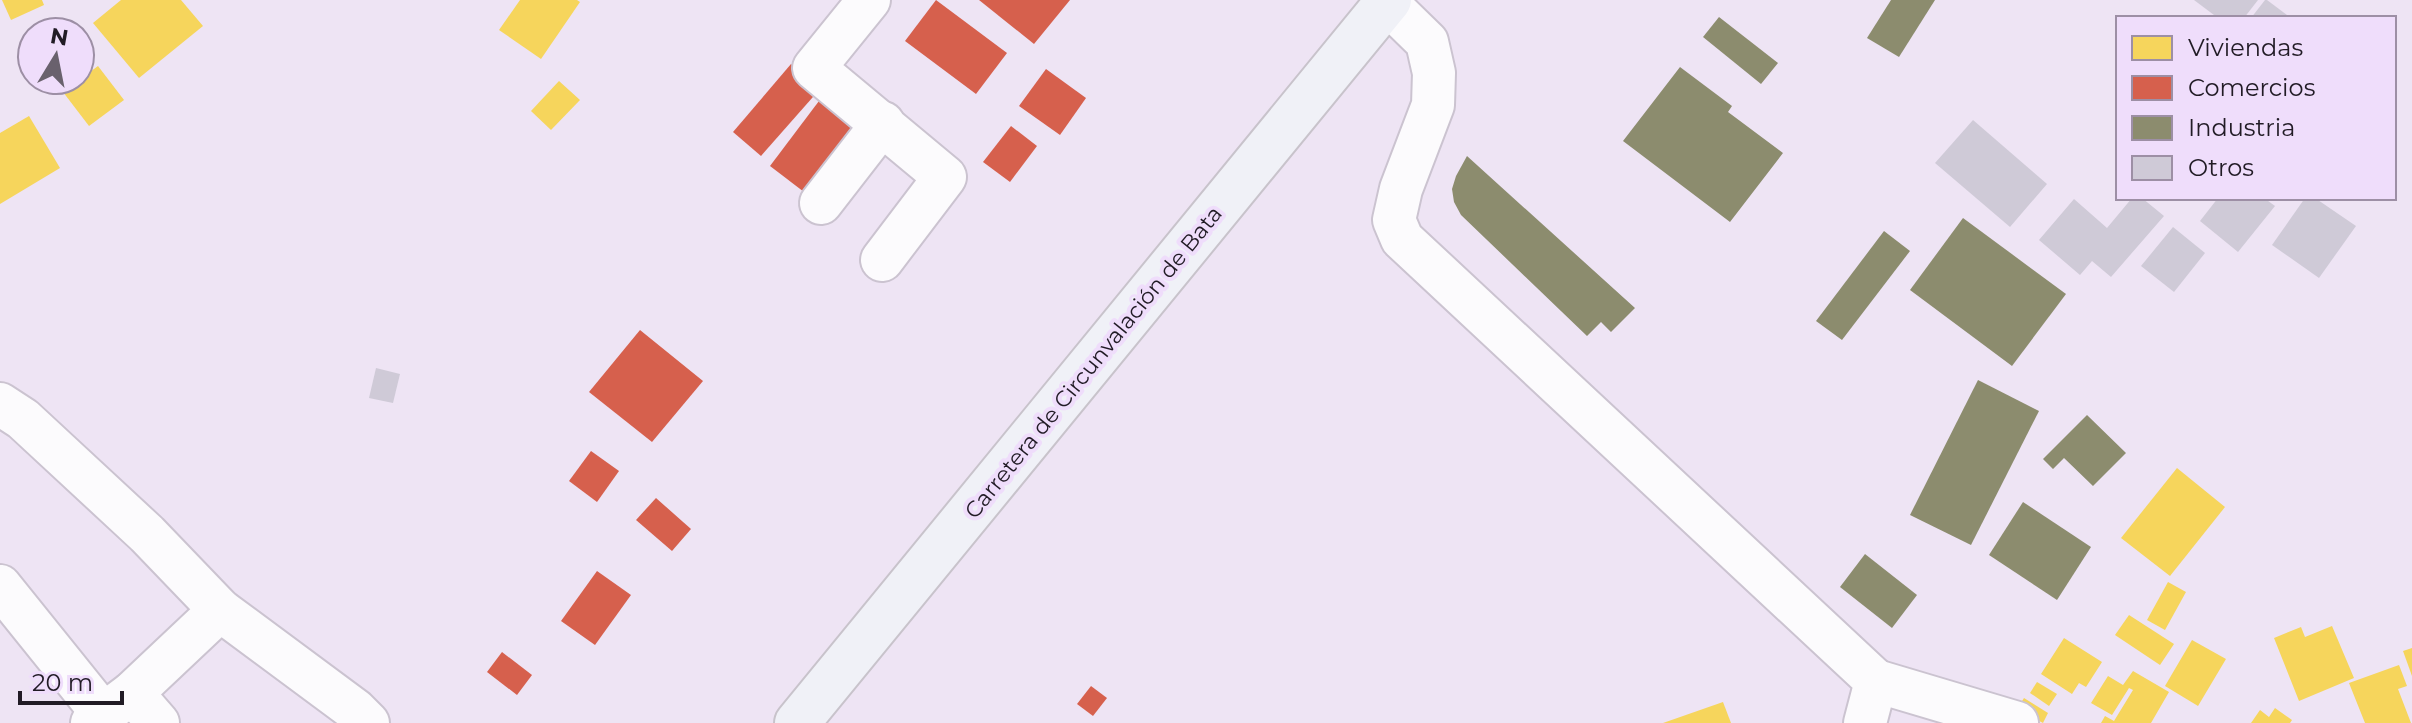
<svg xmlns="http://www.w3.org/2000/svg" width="2412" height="723" font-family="Montserrat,sans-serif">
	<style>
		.homes { fill: #f6d55c }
		.shops { fill: #d6604d }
		.industry { fill: #8c8c6e }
		.building { fill: #cfcad7 }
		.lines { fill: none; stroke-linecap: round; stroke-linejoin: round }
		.minor-casing { stroke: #cbc3d0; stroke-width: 46 }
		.major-casing { stroke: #c8c3cb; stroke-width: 48 }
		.minor { stroke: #fcfbfd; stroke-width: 42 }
		.major { stroke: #f0f1f7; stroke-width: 44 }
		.labels { text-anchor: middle; stroke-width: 8; stroke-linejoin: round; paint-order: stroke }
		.street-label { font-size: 22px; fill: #211b25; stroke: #efddfb }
	</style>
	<rect width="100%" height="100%" fill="#eee4f4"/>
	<!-- homes -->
	<g class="homes">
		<polygon points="2,0 42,0 44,5 11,20"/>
		<polygon points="121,0 181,0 203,26 139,78 93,23"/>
		<polygon points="520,0 577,0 580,2 541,59 499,30"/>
		<polygon points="98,66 124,100 89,126 63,92"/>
		<polygon points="559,81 580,100 551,130 531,111"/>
		<polygon points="29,116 60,168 0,204 0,133"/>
		<polygon points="2177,468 2225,507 2170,576 2121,538"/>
		<polygon points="2168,582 2186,592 2165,630 2147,620"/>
		<polygon points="2129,615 2174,644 2160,665 2115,635"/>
		<polygon points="2332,626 2354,678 2299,701 2274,638 2301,627 2305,637"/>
		<polygon points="2064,638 2102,662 2086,687 2079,683 2072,694 2041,674"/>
		<polygon points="2192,640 2226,659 2198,706 2165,686"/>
		<polygon points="2412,648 2412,676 2403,651"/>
		<polygon points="2399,665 2407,686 2398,689 2411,723 2365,723 2349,683"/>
		<polygon points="2133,671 2169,692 2151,723 2101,723 2105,716 2114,721 2133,690 2129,688 2112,715 2091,703 2108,676 2123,685"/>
		<polygon points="2037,682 2057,694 2049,706 2030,693"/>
		<polygon points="2024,698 2048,713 2043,723 2017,709"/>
		<polygon points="1723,702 1731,723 1663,723"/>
		<polygon points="2275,708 2292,720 2290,723 2251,723 2260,710 2269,717"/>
	</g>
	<!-- shops -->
	<g class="shops">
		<polygon points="936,0 1007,53 976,94 905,41"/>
		<polygon points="979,0 1070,0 1034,44"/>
		<polygon points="791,64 820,89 761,156 733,132"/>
		<polygon points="1046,69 1086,98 1060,135 1019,106"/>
		<polygon points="822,97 860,125 808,195 770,166"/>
		<polygon points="1011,126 1037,146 1010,182 983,162"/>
		<polygon points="640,330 703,381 652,442 589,392"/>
		<polygon points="591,451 619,471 597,502 569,481"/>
		<polygon points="656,498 691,529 672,551 636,520"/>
		<polygon points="597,571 631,595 595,645 561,621"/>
		<polygon points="502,652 532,675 517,695 487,672"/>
		<polygon points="1091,686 1107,698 1093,716 1077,704"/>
	</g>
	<!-- industry -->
	<g class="industry">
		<polygon points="1891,0 1935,0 1899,57 1867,38"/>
		<polygon points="1719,17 1778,63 1761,84 1703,37"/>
		<polygon points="1680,67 1732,106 1728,112 1783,153 1730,222 1623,141"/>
		<polygon points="1467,156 1635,308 1611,332 1601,322 1587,336 1461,215 1454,202 1452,189 1456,176"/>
		<polygon points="1963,218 2066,294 2012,366 1910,290"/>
		<polygon points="1884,231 1910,251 1842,340 1816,321"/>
		<polygon points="1978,380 2039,411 1971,545 1910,515"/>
		<polygon points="2087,415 2126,453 2093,486 2064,458 2053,469 2043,459"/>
		<polygon points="2023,502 2091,547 2057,600 1989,555"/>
		<polygon points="1865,554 1917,595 1892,628 1840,587"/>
	</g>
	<!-- building -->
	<g class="building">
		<polygon points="2194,0 2258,0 2244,18 2218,18"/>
		<polygon points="2265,0 2267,0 2291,18 2251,18"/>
		<polygon points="1973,120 2047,184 2010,227 1935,163"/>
		<polygon points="2132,198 2142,198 2164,216 2111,277 2092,261 2080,275 2039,240 2074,199 2107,228"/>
		<polygon points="2218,198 2264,198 2275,206 2238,252 2200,221"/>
		<polygon points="2305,198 2315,198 2356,226 2319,278 2272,245"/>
		<polygon points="2173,227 2205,253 2174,292 2141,266"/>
		<polygon points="376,368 400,374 393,403 369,398"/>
	</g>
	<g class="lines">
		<defs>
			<g id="minor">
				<polyline points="869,0 814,68 945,177 882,260"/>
				<polyline points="1384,0 1427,42 1434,73 1433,105 1401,189 1394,220 1402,239 1876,681 1865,723"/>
				<polyline points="821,203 883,123"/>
				<polyline points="0,404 23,419 147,534 220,610 355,710 368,723"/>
				<polyline points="0,586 103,714"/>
				<polyline points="1876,681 2017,723"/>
				<polyline points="132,693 158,723"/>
				<polyline points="92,723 132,693 220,610"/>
			</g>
			<polyline id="major" points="797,723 1389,0"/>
		</defs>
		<!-- minor casing -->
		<use href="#minor" class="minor-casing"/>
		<!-- major casing -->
		<use href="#major" class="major-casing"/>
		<!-- minor -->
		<use href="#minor" class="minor"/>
		<!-- major -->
		<use href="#major" class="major"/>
	</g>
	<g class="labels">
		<!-- street labels -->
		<g class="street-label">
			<text transform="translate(1093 362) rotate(-51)" y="8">Carretera de Circunvalación de Bata</text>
		</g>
	</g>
	<!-- legend -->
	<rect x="2116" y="16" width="280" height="184" fill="#efddfb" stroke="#9d8fa5" stroke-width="2"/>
	<rect x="2132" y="36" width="40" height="24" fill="#f6d55c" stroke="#9d8fa5" stroke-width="2"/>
	<text x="2188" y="56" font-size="24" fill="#211b25">Viviendas</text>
	<rect x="2132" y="76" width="40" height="24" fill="#d6604d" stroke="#9d8fa5" stroke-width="2"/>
	<text x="2188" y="96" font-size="24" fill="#211b25">Comercios</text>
	<rect x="2132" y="116" width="40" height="24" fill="#8c8c6e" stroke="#9d8fa5" stroke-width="2"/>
	<text x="2188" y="136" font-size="24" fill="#211b25">Industria</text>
	<rect x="2132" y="156" width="40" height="24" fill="#cfcad7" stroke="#9d8fa5" stroke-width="2"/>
	<text x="2188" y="176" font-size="24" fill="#211b25">Otros</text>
	<!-- north arrow -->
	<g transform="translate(56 56) rotate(10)"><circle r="38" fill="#efddfb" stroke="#9d8fa5" stroke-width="2"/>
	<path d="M0-6L14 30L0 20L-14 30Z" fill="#69616d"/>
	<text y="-12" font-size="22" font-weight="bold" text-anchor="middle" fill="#211b25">N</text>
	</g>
	<!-- scale -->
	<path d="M20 691v12h102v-12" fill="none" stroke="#211b25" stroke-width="4"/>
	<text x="32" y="691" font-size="24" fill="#211b25" stroke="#efddfb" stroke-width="6" paint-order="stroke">20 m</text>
</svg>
